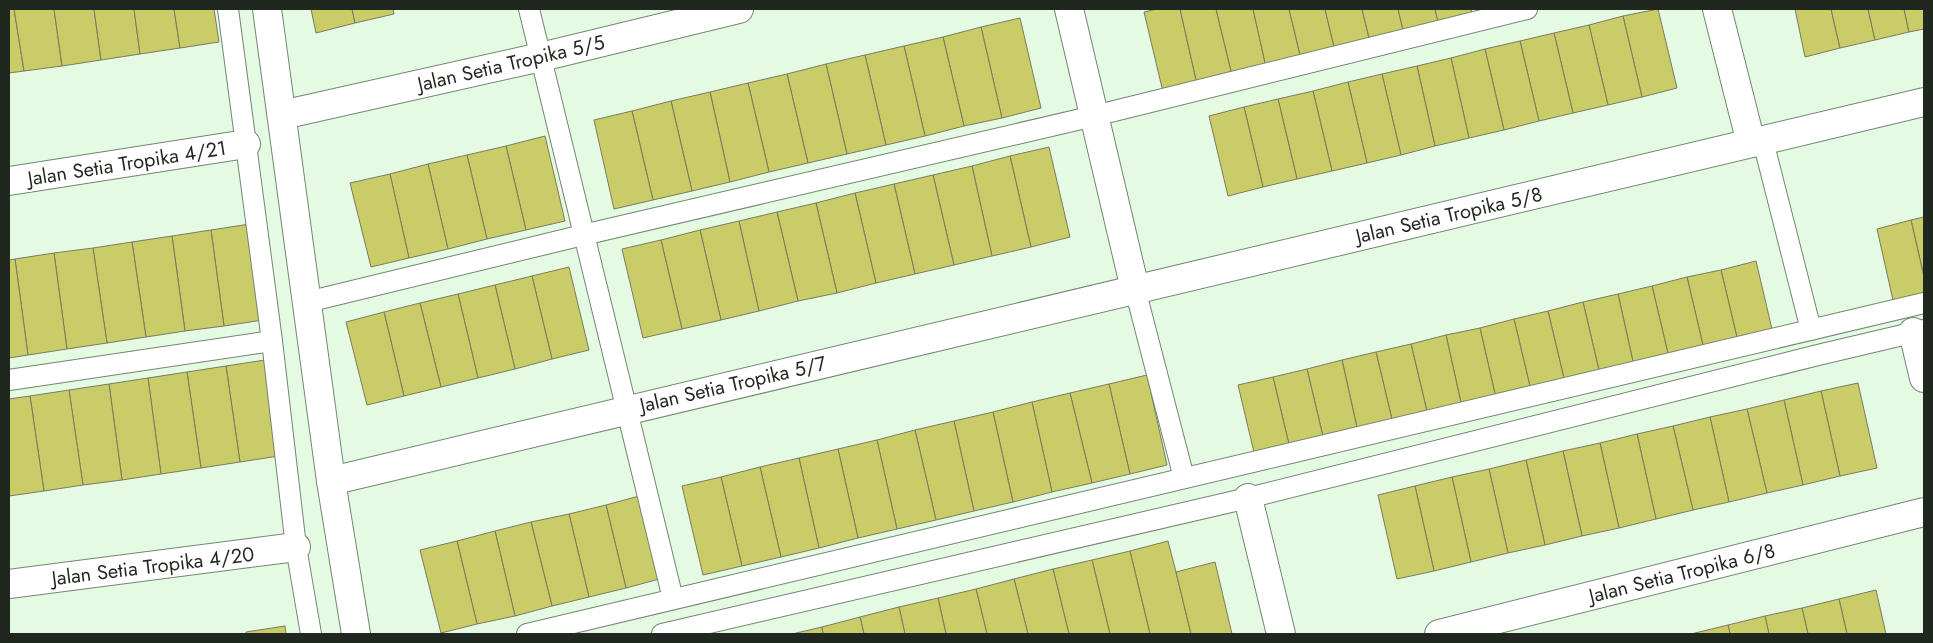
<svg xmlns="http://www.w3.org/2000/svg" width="1933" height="643" font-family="Jost,sans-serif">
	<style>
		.building { fill: #cacc67; stroke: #7a7b61 }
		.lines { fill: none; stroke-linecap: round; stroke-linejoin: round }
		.service-casing { stroke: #738672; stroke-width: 22 }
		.minor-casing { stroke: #738672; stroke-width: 30 }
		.service { stroke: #fff; stroke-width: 20 }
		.minor { stroke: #fff; stroke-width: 28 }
		.labels { text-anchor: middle; stroke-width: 4; stroke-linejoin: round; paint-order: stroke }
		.street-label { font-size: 20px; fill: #1f271e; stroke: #fff }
	</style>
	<rect width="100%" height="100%" fill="#e4fae2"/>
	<!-- building -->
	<g class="building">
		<polygon points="9,9 14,9 24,71 9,73"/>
		<polygon points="14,9 54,9 62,66 24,71"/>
		<polygon points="54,9 94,9 101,60 62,66"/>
		<polygon points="94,9 134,9 140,54 101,60"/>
		<polygon points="134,9 174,9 180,48 140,54"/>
		<polygon points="174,9 214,9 219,42 180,48"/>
		<polygon points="311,9 352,9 355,23 316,33"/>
		<polygon points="352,9 393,9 394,14 355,23"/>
		<polygon points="1157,9 1180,9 1197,84 1163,92 1144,12"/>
		<polygon points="1180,9 1216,9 1232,75 1197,84"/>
		<polygon points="1216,9 1253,9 1266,67 1232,75"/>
		<polygon points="1253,9 1289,9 1301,59 1266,67"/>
		<polygon points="1289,9 1325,9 1335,51 1301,59"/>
		<polygon points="1325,9 1362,9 1370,42 1335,51"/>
		<polygon points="1362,9 1398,9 1404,34 1370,42"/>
		<polygon points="1398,9 1435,9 1439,26 1404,34"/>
		<polygon points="1435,9 1471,9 1473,18 1439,26"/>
		<polygon points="1658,9 1677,88 1642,97 1623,16"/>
		<polygon points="1795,9 1831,9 1840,48 1805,57"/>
		<polygon points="1831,9 1868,9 1875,40 1840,48"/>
		<polygon points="1868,9 1904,9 1909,32 1875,40"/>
		<polygon points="1904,9 1924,9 1924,29 1909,32"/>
		<polygon points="1623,16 1642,97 1608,105 1589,25"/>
		<polygon points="1020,18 1041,108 1002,118 981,27"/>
		<polygon points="1589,25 1608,105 1573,113 1554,33"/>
		<polygon points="981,27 1002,118 964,126 943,37"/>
		<polygon points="1554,33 1573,113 1539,121 1520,41"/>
		<polygon points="943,37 964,126 925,136 904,46"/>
		<polygon points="1520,41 1539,121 1504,130 1485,49"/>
		<polygon points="904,46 925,136 886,145 865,55"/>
		<polygon points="1485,49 1504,130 1469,138 1451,58"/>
		<polygon points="865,55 886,145 847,154 826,64"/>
		<polygon points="1451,58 1469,138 1435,146 1417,66"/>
		<polygon points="826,64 847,154 808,163 787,74"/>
		<polygon points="1417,66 1435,146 1401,155 1382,74"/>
		<polygon points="787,74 808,163 769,172 748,83"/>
		<polygon points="1382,74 1401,155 1367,163 1348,82"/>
		<polygon points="1348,82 1367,163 1332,171 1313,91"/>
		<polygon points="748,83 769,172 730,182 710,92"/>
		<polygon points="1313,91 1332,171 1297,179 1278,99"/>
		<polygon points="710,92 730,182 692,191 671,101"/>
		<polygon points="1278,99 1297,179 1263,187 1244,107"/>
		<polygon points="671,101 692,191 653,200 632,111"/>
		<polygon points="1244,107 1263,187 1228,196 1209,116"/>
		<polygon points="632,111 653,200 614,209 594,120"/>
		<polygon points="545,136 565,221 526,230 506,146"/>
		<polygon points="506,146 526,230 487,239 467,155"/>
		<polygon points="1049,147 1070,237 1031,247 1010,156"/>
		<polygon points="467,155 487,239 448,249 428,164"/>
		<polygon points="1010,156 1031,247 992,256 972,166"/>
		<polygon points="428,164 448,249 409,258 390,174"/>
		<polygon points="972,166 992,256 954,265 933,175"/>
		<polygon points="390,174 409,258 371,267 350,183"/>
		<polygon points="933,175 954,265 915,274 894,184"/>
		<polygon points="894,184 915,274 876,283 855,193"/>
		<polygon points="855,193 876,283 837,293 816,203"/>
		<polygon points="816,203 837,293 798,301 777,212"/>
		<polygon points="777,212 798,301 759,311 739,221"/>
		<polygon points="1924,217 1924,277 1911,220"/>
		<polygon points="1911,220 1924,277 1924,302 1895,309 1877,229"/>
		<polygon points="739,221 759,311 721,320 700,230"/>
		<polygon points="250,224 263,320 224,326 211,230"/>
		<polygon points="211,230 224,326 185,331 172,236"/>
		<polygon points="700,230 721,320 682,329 661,240"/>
		<polygon points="172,236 185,331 146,337 132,242"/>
		<polygon points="661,240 682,329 643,338 622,249"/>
		<polygon points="132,242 146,337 107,343 93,248"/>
		<polygon points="93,248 107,343 67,349 54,253"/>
		<polygon points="54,253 67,349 28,355 15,259"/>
		<polygon points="15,259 28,355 9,358 9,260"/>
		<polygon points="1756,261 1775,342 1740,350 1721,270"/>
		<polygon points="569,267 589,350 552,359 532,276"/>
		<polygon points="1721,270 1740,350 1706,358 1687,277"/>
		<polygon points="532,276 552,359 515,369 495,285"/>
		<polygon points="1687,277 1706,358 1671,366 1652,286"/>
		<polygon points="495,285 515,369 478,378 458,294"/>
		<polygon points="1652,286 1671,366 1636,375 1618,294"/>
		<polygon points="458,294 478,378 441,387 420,303"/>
		<polygon points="1618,294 1636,375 1602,383 1583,302"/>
		<polygon points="1583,302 1602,383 1567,391 1548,311"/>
		<polygon points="420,303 441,387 404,396 384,312"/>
		<polygon points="1548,311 1567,391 1533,399 1514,319"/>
		<polygon points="384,312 404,396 367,405 346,322"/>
		<polygon points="1514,319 1533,399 1498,407 1480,328"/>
		<polygon points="1480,328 1498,407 1464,416 1446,335"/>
		<polygon points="1446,335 1464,416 1430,424 1411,344"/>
		<polygon points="1411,344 1430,424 1395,432 1376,352"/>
		<polygon points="1376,352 1395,432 1360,441 1342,360"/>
		<polygon points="265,360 279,456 240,462 226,366"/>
		<polygon points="1342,360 1360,441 1326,449 1307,369"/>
		<polygon points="226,366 240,462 201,468 187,372"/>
		<polygon points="1307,369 1326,449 1292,457 1273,377"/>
		<polygon points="187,372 201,468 161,474 148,378"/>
		<polygon points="1147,375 1167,465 1130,474 1109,384"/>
		<polygon points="1273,377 1292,457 1257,465 1238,385"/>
		<polygon points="148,378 161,474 122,480 109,384"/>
		<polygon points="1858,383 1877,468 1840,476 1821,391"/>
		<polygon points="109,384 122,480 83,485 69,390"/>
		<polygon points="1109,384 1130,474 1092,483 1070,393"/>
		<polygon points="69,390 83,485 44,491 30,396"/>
		<polygon points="1821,391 1840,476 1803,485 1784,400"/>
		<polygon points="1070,393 1092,483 1052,492 1032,402"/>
		<polygon points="30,396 44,491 9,496 9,399"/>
		<polygon points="1784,400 1803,485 1767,493 1747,409"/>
		<polygon points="1032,402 1052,492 1013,502 993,412"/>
		<polygon points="1747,409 1767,493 1729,502 1710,417"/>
		<polygon points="993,412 1013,502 974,511 954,421"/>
		<polygon points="1710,417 1729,502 1693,510 1673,426"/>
		<polygon points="954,421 974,511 936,520 915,430"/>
		<polygon points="1673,426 1693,510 1656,519 1637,434"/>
		<polygon points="915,430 936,520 897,529 877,440"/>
		<polygon points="1637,434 1656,519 1619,528 1600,443"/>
		<polygon points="877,440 897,529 858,538 838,449"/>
		<polygon points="1600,443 1619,528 1582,536 1563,451"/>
		<polygon points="838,449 858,538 819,548 799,458"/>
		<polygon points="1563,451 1582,536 1545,545 1526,460"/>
		<polygon points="799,458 819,548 781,557 760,467"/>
		<polygon points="1526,460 1545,545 1508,553 1489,469"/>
		<polygon points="760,467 781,557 742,566 721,477"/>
		<polygon points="1489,469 1508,553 1471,562 1452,477"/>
		<polygon points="721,477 742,566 703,575 682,486"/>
		<polygon points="1452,477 1471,562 1434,571 1415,486"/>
		<polygon points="1415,486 1434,571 1397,579 1378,495"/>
		<polygon points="643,495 663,578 626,588 606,505"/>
		<polygon points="606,505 626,588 589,597 569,514"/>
		<polygon points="569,514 589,597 552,606 531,522"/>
		<polygon points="531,522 552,606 515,616 495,531"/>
		<polygon points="495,531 515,616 477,624 457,541"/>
		<polygon points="457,541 477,624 441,633 420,550"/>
		<polygon points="1168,541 1176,572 1191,634 1150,634 1130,551"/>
		<polygon points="1130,551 1150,634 1110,634 1092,560"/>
		<polygon points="1092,560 1110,634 1069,634 1053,569"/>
		<polygon points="1215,562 1232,634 1191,634 1176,572"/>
		<polygon points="1053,569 1069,634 1028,634 1014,579"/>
		<polygon points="1014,579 1028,634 987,634 976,589"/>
		<polygon points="976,589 987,634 946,634 938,598"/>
		<polygon points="1876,590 1886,634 1847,634 1839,599"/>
		<polygon points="938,598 946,634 905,634 899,607"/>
		<polygon points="1839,599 1847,634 1808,634 1802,608"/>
		<polygon points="899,607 905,634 864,634 860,617"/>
		<polygon points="1802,608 1808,634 1769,634 1765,616"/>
		<polygon points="1765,616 1769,634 1730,634 1728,625"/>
		<polygon points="860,617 864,634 823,634 822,627"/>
		<polygon points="1728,625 1730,634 1691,634"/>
		<polygon points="285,626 286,634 246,634 246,632"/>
		<polygon points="822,627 823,634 792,634"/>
	</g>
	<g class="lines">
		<defs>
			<g id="service">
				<polyline points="228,9 272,341 296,547 311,634"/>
				<polyline points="529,9 673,599"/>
				<polyline points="1763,141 1811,330"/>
				<polyline points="1135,289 1184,478"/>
				<polyline points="307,302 583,235 1094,116 1527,9"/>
				<polyline points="9,380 272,341"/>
				<polyline points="527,634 1924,303"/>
				<polyline points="662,634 1248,498 1818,355 1924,330"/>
			</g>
			<g id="minor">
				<polyline points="267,9 331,481 356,634"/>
				<polyline points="1069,9 1135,289"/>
				<polyline points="1717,9 1751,143"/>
				<polyline points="282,115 541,57 739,9"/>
				<polyline points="9,181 246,144"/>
				<polyline points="1913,332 1924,378"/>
				<polyline points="331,481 1924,102"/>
				<polyline points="1248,498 1281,634"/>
				<polyline points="9,584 296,547"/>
				<polyline points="1439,634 1924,512"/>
			</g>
		</defs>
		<!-- service casing -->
		<use href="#service" class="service-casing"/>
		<!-- minor casing -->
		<use href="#minor" class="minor-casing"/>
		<!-- service -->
		<use href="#service" class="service"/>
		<!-- minor -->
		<use href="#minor" class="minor"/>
	</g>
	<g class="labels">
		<!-- street labels -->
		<g class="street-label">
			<text transform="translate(511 63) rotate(-13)" y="7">Jalan Setia Tropika 5/5</text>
			<text transform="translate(127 163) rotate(-9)" y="7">Jalan Setia Tropika 4/21</text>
			<text transform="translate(1449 215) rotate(-13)" y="7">Jalan Setia Tropika 5/8</text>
			<text transform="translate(733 384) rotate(-13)" y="7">Jalan Setia Tropika 5/7</text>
			<text transform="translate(153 566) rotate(-7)" y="7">Jalan Setia Tropika 4/20</text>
			<text transform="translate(1682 573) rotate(-14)" y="7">Jalan Setia Tropika 6/8</text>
		</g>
	</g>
	<!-- border -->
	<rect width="1933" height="643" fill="none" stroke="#1f271e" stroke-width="20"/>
</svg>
